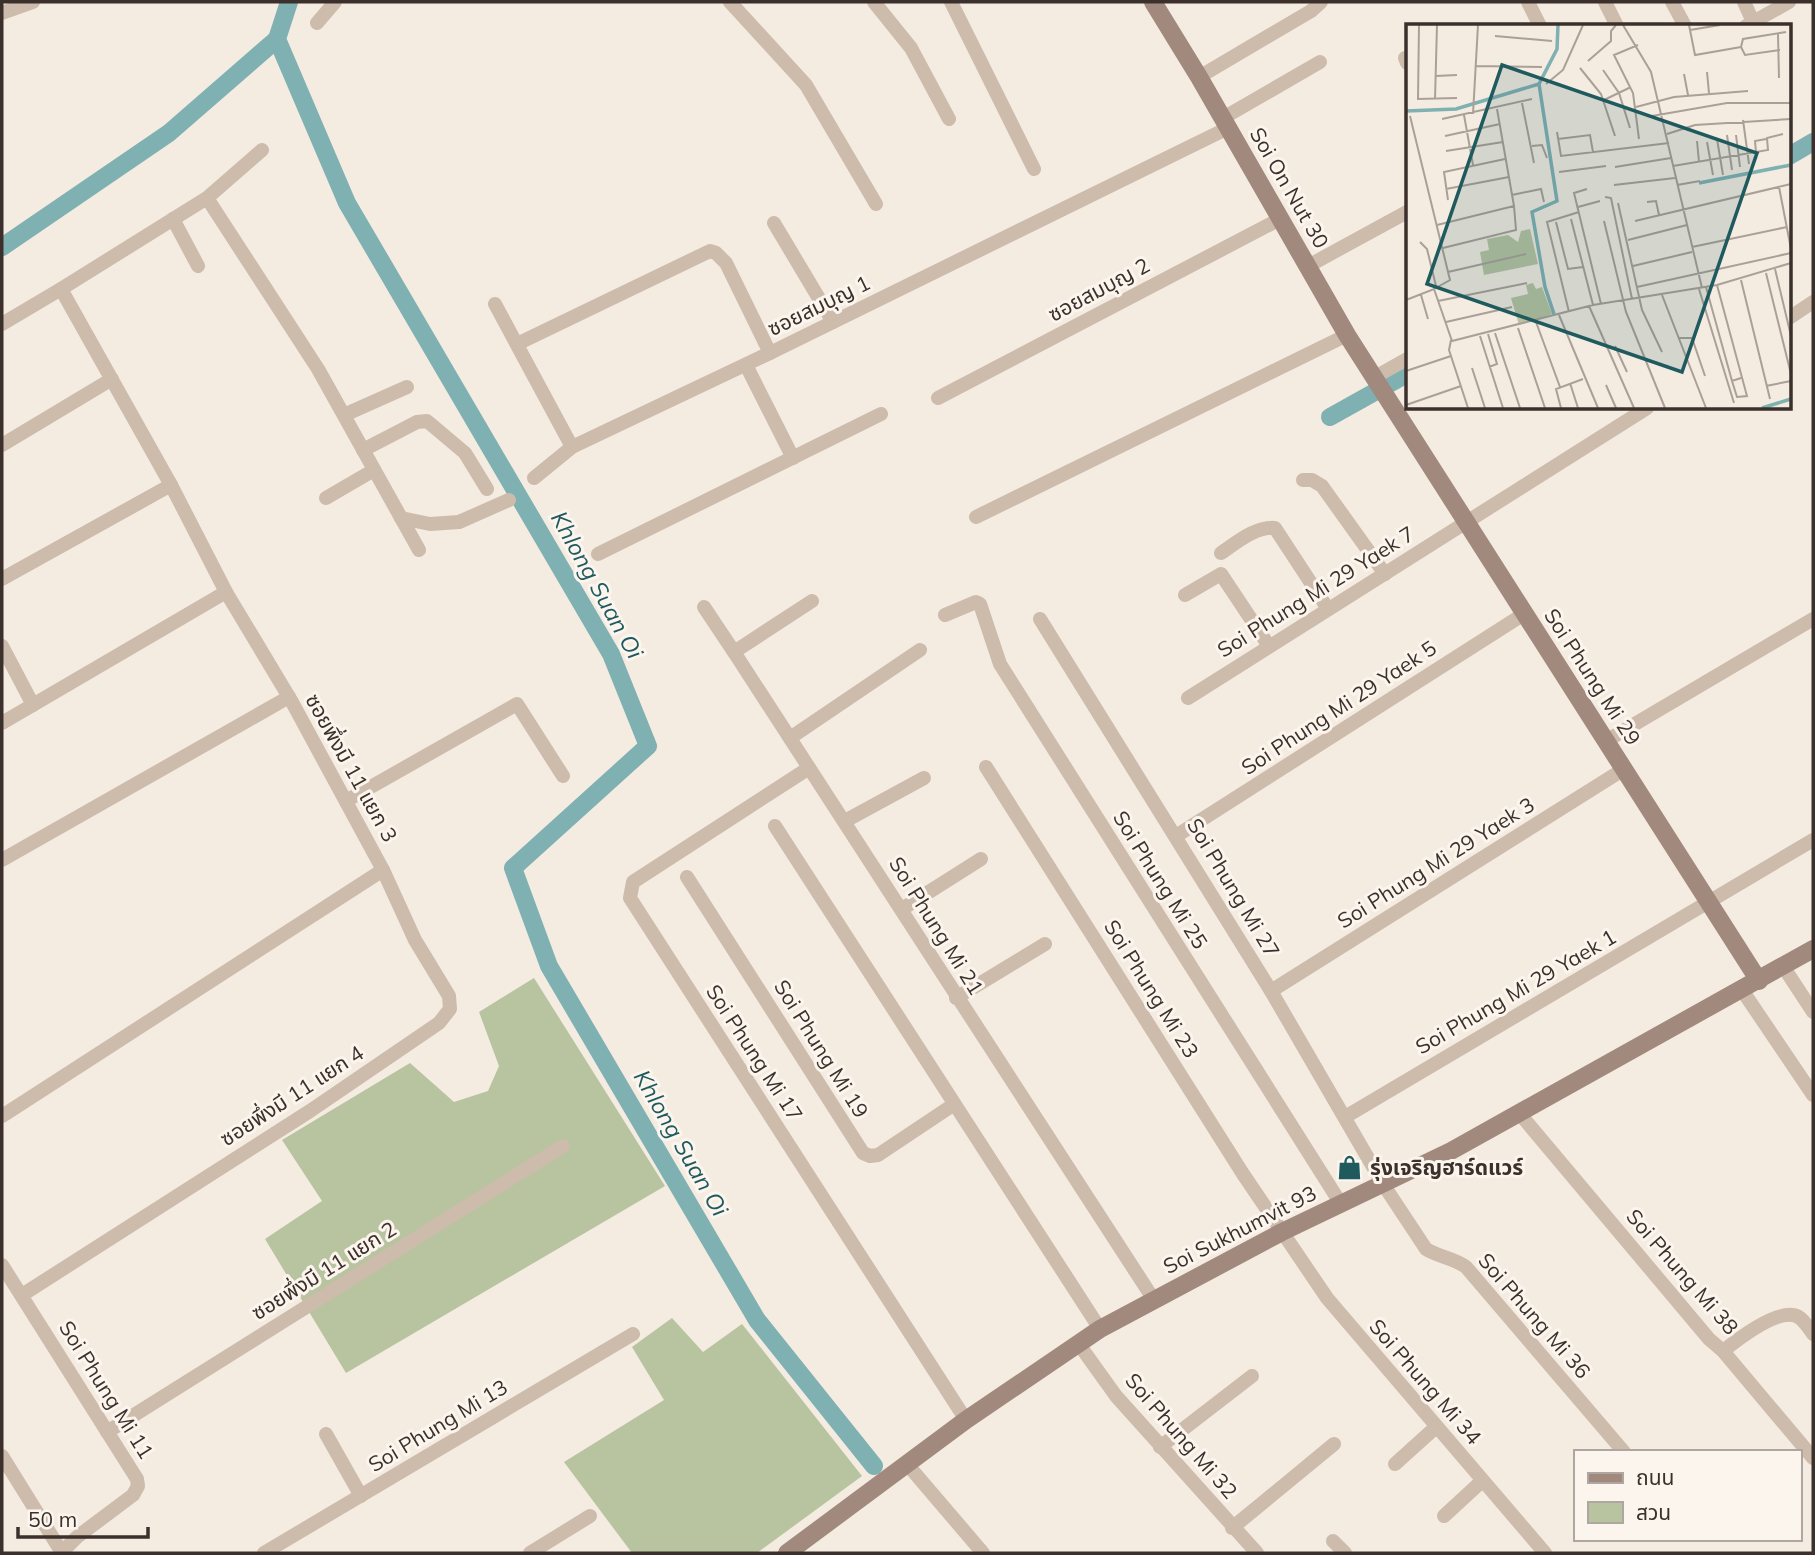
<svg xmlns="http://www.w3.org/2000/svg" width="1815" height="1555" font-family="Mulish,'Noto Sans Thai',sans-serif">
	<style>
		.green { fill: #b8c4a0 }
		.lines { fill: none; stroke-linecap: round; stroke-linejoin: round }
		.canal { stroke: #7fb0b2; stroke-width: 18 }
		.street { stroke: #cdbbac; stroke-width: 14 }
		.secondary { stroke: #a18a7d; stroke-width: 18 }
		.labels { text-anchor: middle; stroke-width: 6; stroke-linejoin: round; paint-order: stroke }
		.street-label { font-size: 21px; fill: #3b302b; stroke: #fbf5ee }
		.poi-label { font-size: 21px; font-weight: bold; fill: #3b302b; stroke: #fbf5ee; text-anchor: start }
		.water-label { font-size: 23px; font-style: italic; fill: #1f5a5e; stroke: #fbf5ee }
		.inset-river { fill: none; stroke: #7fb0b2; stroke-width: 3.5 }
		.inset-road { fill: none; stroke: #aaa098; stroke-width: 2 }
		.view { fill: #1f5a5e; fill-opacity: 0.15; stroke: #1f5a5e; stroke-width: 3.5 }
		.inset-edge { fill: none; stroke: #3b302b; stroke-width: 3.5 }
	</style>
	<rect width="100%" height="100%" fill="#f4ebe1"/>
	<!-- green -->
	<g class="green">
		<polygon points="534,978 665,1186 346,1373 265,1239 322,1201 282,1140 410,1063 454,1102 488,1091 499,1066 479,1012"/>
		<polygon points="672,1318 703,1352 742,1324 862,1476 757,1553 632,1553 564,1462 664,1400 632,1347"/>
	</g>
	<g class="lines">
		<!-- canal -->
		<g class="canal">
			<polyline points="289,2 277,39 347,203 611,654 648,746 513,868 549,966 757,1320 874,1466"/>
			<polyline points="1789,156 1813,142"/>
			<polyline points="2,247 169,133 277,39"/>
			<polyline points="1330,417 1407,374"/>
		</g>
		<!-- street -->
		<g class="street">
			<polyline points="730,2 806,85 876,204"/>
			<polyline points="874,2 911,48 949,119"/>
			<polyline points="951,2 1034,169"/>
			<polyline points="1528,2 1540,26"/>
			<polyline points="1605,2 1617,26"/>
			<polyline points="1672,2 1685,26"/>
			<polyline points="1744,2 1755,26"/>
			<polyline points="2,13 33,2"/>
			<polyline points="317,23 335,2"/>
			<polyline points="1746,26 1789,2"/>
			<polyline points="1405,58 1407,63"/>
			<polyline points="1199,77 1311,11 1321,2"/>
			<polyline points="1223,118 1320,62"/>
			<polyline points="207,198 318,369 419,550"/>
			<polyline points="173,219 198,266"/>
			<polyline points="774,223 833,322"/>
			<polyline points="1308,266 1407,212"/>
			<polyline points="495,304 572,447 770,353 1228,128"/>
			<polyline points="1789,318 1813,302"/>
			<polyline points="2,324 61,289 207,198 262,150"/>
			<polyline points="517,344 710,251 716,253 726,263 770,353"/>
			<polyline points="746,365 793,458"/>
			<polyline points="1375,377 1407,359"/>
			<polyline points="938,398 1280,219"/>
			<polyline points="344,415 407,387"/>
			<polyline points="2,445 112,379"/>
			<polyline points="363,450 417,422 427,421 465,453 487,489"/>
			<polyline points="534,478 572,447"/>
			<polyline points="1303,480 1312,480 1322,486 1385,574"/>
			<polyline points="326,498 374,470"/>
			<polyline points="976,517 1347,335"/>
			<polyline points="401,518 430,524 459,522 509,500"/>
			<path d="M1221,553c15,-10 35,-27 54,-25l53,81"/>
			<polyline points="598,554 881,414"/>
			<polyline points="2,579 171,485"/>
			<polyline points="1185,595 1221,574 1269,646"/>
			<polyline points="812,601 734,652 1154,1300"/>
			<polyline points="704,607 734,652"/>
			<polyline points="945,615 976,602 980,604 1000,664 1341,1204"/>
			<path d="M1040,619l231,372 112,193 43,65c13,8 28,9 40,18l158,185"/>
			<polyline points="2,646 33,705"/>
			<polyline points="1188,698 1647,408"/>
			<polyline points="2,723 226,592"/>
			<polyline points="790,738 920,650"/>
			<polyline points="1606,741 1813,619"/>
			<polyline points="986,767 1243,1174 1327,1298 1545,1553"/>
			<polyline points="809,768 633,882 630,898 966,1420"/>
			<polyline points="346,801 517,704 563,776"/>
			<polyline points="845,821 924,778"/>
			<polyline points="775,826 1100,1329"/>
			<polyline points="1176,836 1524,614"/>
			<polyline points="2,860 289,697"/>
			<polyline points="687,877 863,1153 870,1156 878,1155 953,1105"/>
			<polyline points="902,909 981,859"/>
			<polyline points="1783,966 1813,1012"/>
			<polyline points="1742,990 1813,1095"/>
			<polyline points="1271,991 1624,769"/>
			<polyline points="956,998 1045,944"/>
			<polyline points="1520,1114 1709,1339 1723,1351 1813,1458"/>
			<polyline points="2,1116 383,870 292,702 226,592 171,485 61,289"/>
			<polyline points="1345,1117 1813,840"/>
			<polyline points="2,1265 137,1479 138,1486 133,1495 77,1537 61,1553"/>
			<polyline points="22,1295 310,1111 439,1023 450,1009 449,996 415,940 383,870"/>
			<polyline points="1078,1343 1116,1396 1257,1553"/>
			<path d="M1723,1351c15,-12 50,-39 70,-36 9,1 15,12 20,19"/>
			<polyline points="107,1432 563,1146"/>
			<polyline points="326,1434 361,1496"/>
			<polyline points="1160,1447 1252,1376"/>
			<polyline points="2,1456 61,1551"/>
			<polyline points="907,1464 983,1553"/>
			<polyline points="1395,1464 1436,1427"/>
			<polyline points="1444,1516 1482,1481"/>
			<polyline points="1232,1528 1334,1444"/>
			<polyline points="1333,1541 1345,1553"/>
			<polyline points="264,1553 633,1334"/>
			<polyline points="530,1553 590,1516"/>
		</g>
		<!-- secondary -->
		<g class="secondary">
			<polyline points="1153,2 1199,77 1347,335 1759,981"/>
			<polyline points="787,1553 966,1420 1100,1329 1282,1232 1451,1151 1813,949"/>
		</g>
	</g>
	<!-- icons -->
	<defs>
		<symbol id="shop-bare" viewBox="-9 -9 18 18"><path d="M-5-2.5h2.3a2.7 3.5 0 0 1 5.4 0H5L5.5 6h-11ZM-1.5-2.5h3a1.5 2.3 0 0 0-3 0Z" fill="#1f5a5e" stroke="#fbf5ee" stroke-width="2.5" paint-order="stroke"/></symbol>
	</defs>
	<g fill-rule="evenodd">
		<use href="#shop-bare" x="1332" y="1150" width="35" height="35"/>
	</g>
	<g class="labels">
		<!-- street labels -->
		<g class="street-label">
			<text transform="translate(1289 188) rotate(60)" y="7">Soi On Nut 30</text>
			<text transform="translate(1099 290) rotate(-28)" y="7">ซอยสมบุญ 2</text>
			<text transform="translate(819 306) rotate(-26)" y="7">ซอยสมบุญ 1</text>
			<text transform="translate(1316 592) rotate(-32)" y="7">Soi Phung Mi 29 Yaek 7</text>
			<text transform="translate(1592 677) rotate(57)" y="7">Soi Phung Mi 29</text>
			<text transform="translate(1339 708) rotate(-33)" y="7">Soi Phung Mi 29 Yaek 5</text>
			<text transform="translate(351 768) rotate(61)" y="7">ซอยพึ่งมี 11 แยก 3</text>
			<text transform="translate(1436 863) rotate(-32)" y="7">Soi Phung Mi 29 Yaek 3</text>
			<text transform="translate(1160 880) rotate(58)" y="7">Soi Phung Mi 25</text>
			<text transform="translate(1233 888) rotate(59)" y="7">Soi Phung Mi 27</text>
			<text transform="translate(936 926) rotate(58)" y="7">Soi Phung Mi 21</text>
			<text transform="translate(1151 989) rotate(58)" y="7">Soi Phung Mi 23</text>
			<text transform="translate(1516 992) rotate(-30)" y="7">Soi Phung Mi 29 Yaek 1</text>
			<text transform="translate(821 1049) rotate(58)" y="7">Soi Phung Mi 19</text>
			<text transform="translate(754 1053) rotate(57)" y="7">Soi Phung Mi 17</text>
			<text transform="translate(292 1096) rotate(-33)" y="7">ซอยพึ่งมี 11 แยก 4</text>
			<text transform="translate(1240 1230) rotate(-27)" y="7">Soi Sukhumvit 93</text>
			<text transform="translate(324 1271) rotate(-32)" y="7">ซอยพึ่งมี 11 แยก 2</text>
			<text transform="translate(1682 1272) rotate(49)" y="7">Soi Phung Mi 38</text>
			<text transform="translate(1534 1316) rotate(49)" y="7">Soi Phung Mi 36</text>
			<text transform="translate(1425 1382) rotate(49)" y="7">Soi Phung Mi 34</text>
			<text transform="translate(106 1390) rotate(58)" y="7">Soi Phung Mi 11</text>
			<text transform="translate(438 1426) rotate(-31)" y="7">Soi Phung Mi 13</text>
			<text transform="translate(1181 1436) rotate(49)" y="7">Soi Phung Mi 32</text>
		</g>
		<!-- poi labels -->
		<g class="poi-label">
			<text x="1370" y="1175">รุ่งเจริญฮาร์ดแวร์</text>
		</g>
		<!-- water labels -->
		<g class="water-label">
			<text transform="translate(597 585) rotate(61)" y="8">Khlong Suan Oi</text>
			<text transform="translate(681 1143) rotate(60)" y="8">Khlong Suan Oi</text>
		</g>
	</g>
	<!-- overview -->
	<g transform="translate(1406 24)">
		<rect width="385" height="385" fill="#f4ebe1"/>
		<path d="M124,205l8,35 -54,11 -4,-23 9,-2 -2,-11 21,-4 10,7 3,-11zM127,259l3,6 6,-2 10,27 -33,11 -8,-27 17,-4 -2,-9z" fill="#b8c4a0"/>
		<path class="inset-river" d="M0,87l50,-2 83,-25M293,159l92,-18M148,290l-9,-27 -13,-75 25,-11 -18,-117 18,-35 1,-24M356,384l29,-9"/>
		<path class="inset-road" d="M13,1l-1,74 39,-1M217,1l28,47 51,216M283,1l6,30 46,-8M284,6l30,-5M372,10l1,44M89,12l57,5M232,21l-24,10 19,38 6,46M335,23l2,-8 43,-7M335,23l4,8 35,-5M182,37l23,-20v-10l5,-6M70,42l66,1M174,44l21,26 14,42M197,46l16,23 11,35M301,48l2,21M278,50l4,21M30,52l21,-1M140,60l17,-14 20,-45M29,75l2,-74M198,76l27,-13M116,79l12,60M230,83l38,-10 74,-6M67,90l5,-89M58,91l9,50M4,92l40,164 -16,9M246,92l75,-13h64M36,95l90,-20M337,96l6,44M151,108l4,24 108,-13M261,110l28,-9 96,-6M321,111l5,35M330,111l4,32M39,112l55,-12M152,115l32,-4 3,17M311,115l6,36M291,117l2,21M301,118l6,33M126,122l10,-1 5,13M40,127l57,-9M350,128l-1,-11 11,-2M267,142l95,-16 -1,-12 16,-4M209,143l56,-9M153,148l47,-6M208,161l61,-7M271,161l23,-4M373,163l12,62M40,165l63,-12M181,165l-13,4 27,111M106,171l29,-6 3,13M199,173l6,1 21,101M42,176l-4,-28 61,-13M241,178l9,-1 3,14M212,179l24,107 20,42M172,183l22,-6M165,195l22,86M198,197l22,91 39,96M229,197l156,-37M150,198l12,47 15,-2M31,201l77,-19 -17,-97M222,216l59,-15M14,218l7,7 9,37M286,223l95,-20M37,224l73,-18 -2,-24M227,242l59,-14M369,245l16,67M42,248l78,-18M360,249l25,101M335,256l29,119M311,261l30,111 -10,1 -5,-16M231,263l154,-34M300,263l26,94 9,-3M293,265l35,114M15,271l7,24M256,271l44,113M0,276l28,-11 18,52 141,-36 124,-20 74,-22M32,277l89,-18M183,282l45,102M163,288l-22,-90 32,-10M153,291l39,93M40,298l66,-15M130,298l24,65M112,304l27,80M89,309l25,75M82,310l9,30 -8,3M74,312l23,72M273,314h13l13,38M45,316l-2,10 19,58M209,322l12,26M66,344l13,40M0,347l45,-15M164,359l8,25M200,361l10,23M360,362l25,-5M0,381l55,-19M155,384l-5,-19 27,-10"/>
		<path class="view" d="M96,41l255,88 -75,219 -255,-88z"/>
		<rect width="385" height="385" class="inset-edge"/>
	</g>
	<!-- border -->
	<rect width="1815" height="1555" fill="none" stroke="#3b302b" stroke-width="7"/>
	<!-- legend -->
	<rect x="1574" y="1450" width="228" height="91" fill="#fbf5ee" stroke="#aea6a0" stroke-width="2"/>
	<rect x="1588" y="1473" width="35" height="10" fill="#a18a7d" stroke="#aea6a0" stroke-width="2"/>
	<text x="1636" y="1485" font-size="21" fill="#3b302b">ถนน</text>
	<rect x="1588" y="1502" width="35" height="21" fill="#b8c4a0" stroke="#aea6a0" stroke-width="2"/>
	<text x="1636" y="1520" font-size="21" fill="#3b302b">สวน</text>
	<!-- scale -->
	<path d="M18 1527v10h130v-10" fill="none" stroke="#3b302b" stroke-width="3.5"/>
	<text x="28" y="1527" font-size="21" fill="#3b302b" stroke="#fbf5ee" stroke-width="5" paint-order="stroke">50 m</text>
</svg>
